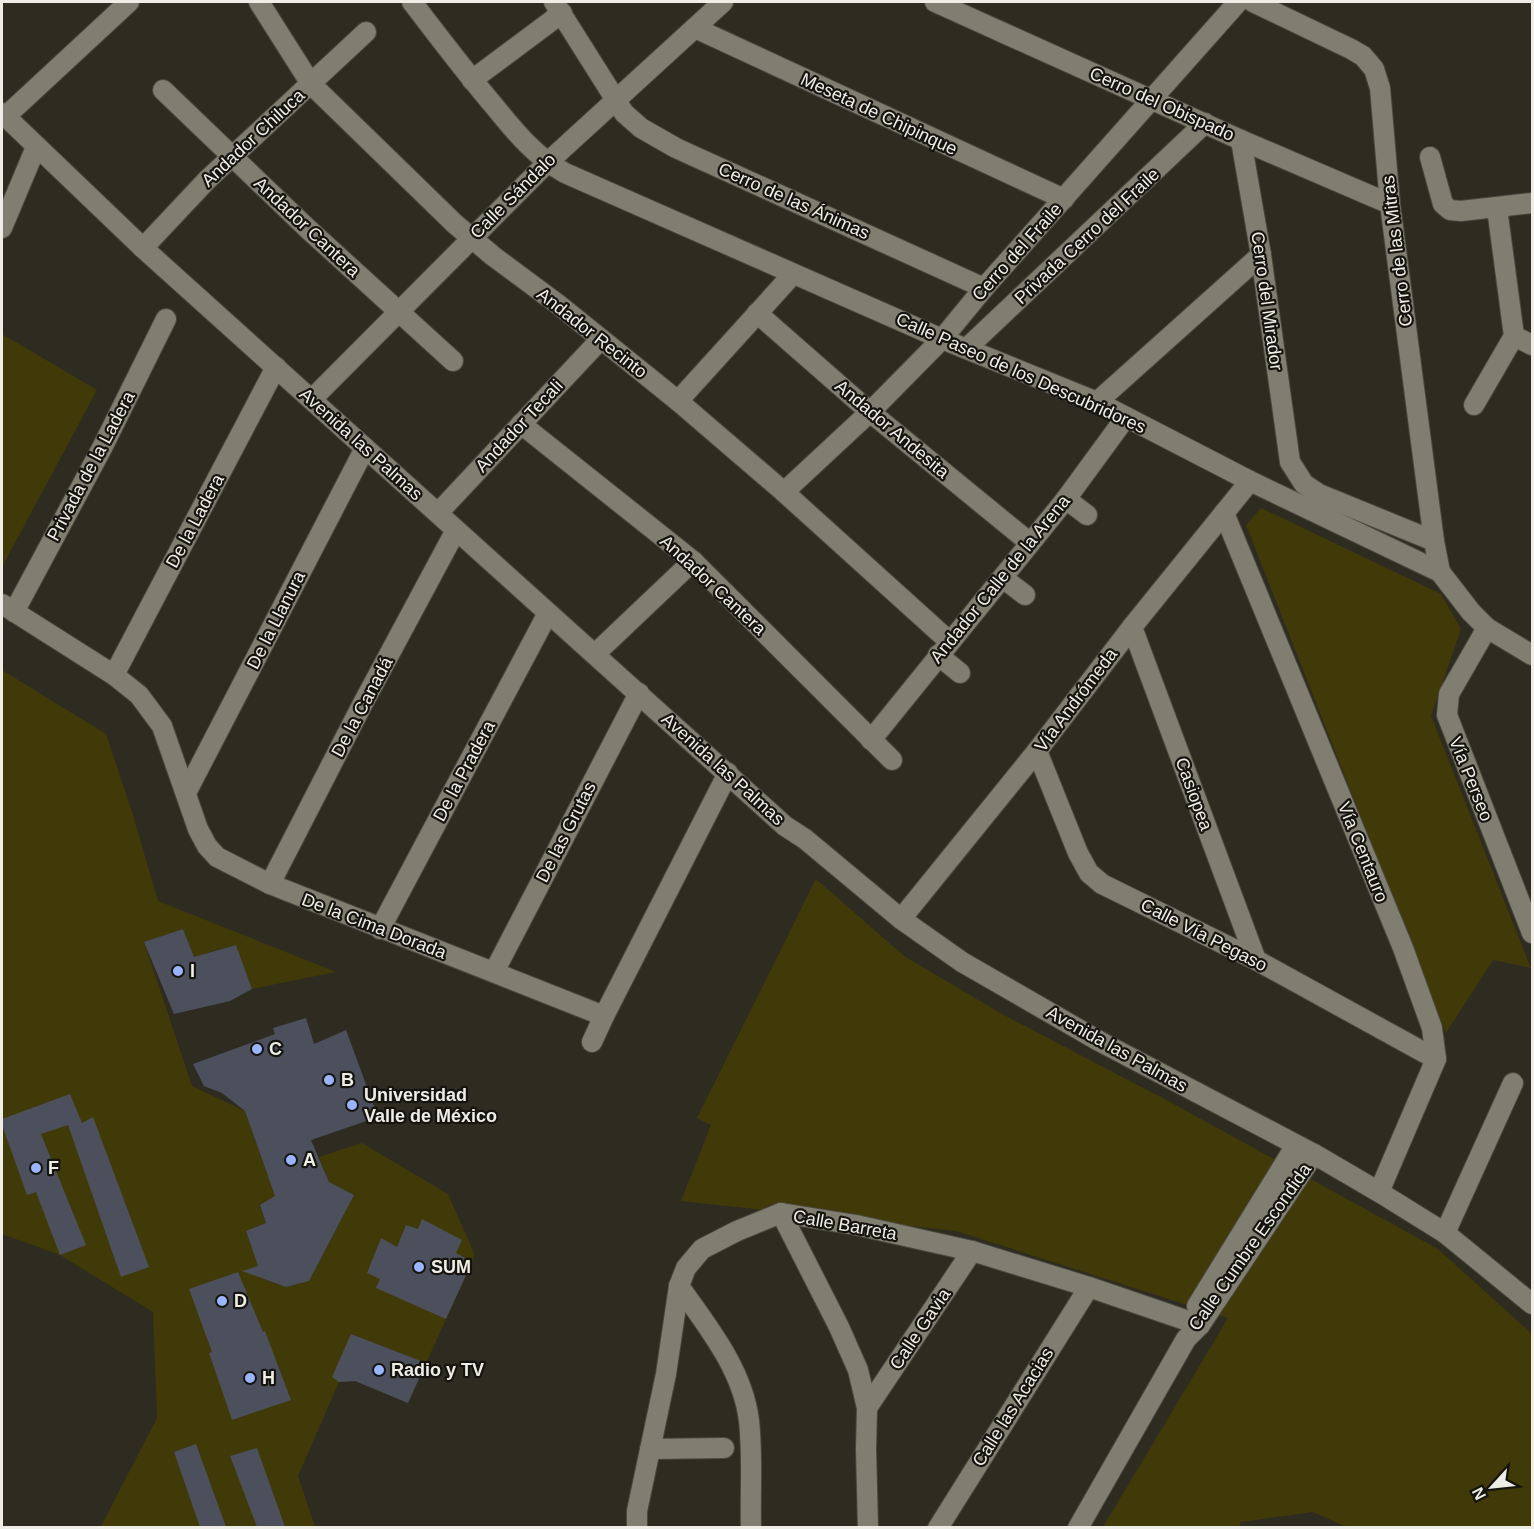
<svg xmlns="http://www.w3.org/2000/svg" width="1534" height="1529" font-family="Helvetica,sans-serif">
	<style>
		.green { fill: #403908 }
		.building { fill: #4c505c }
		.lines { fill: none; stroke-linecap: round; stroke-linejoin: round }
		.minor-casing { stroke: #4a483f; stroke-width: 22 }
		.minor { stroke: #807e70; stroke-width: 20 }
		.poi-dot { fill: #9ab5fd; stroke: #15140f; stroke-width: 2 }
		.labels { text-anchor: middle; stroke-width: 4.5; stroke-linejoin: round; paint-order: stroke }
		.street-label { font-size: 18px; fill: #efeee6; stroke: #15140f }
		.poi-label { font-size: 18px; font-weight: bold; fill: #efeee6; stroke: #15140f; text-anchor: start }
	</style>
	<rect width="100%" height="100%" fill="#2e2c21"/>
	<!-- green -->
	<g class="green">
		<polygon points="2,334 97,390 2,567"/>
		<polygon points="1261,508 1441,594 1461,629 1431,716 1531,968 1493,960 1446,1033 1246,525"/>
		<polygon points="2,670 106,734 133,815 158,901 336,972 252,989 236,945 209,952 224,992 208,992 183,929 144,942 192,1086 245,1111 275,1196 260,1206 266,1223 246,1231 262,1278 286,1287 309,1281 354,1195 329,1182 319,1157 362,1143 448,1194 475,1255 408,1403 356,1381 339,1382 298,1476 315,1527 100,1528 157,1418 153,1312 60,1255 2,1234"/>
		<polygon points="816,879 904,956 1002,1014 1170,1102 1438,1249 1532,1334 1532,1527 1347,1527 1313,1512 1241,1522 1239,1527 1103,1527 1228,1318 956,1231 681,1201 711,1125 697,1118"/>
	</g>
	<!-- building -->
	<g class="building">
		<polygon points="183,929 194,957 236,945 252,989 230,1001 174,1014 144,942"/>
		<polygon points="306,1018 314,1044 346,1030 378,1117 311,1140 329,1182 354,1195 309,1281 286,1287 242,1271 258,1266 246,1231 266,1223 260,1205 275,1196 245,1111 222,1093 204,1086 193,1064 275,1034 273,1028"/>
		<polygon points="70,1094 82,1123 93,1117 149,1267 121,1277 68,1125 41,1134 86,1245 60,1255 36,1192 27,1195 2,1125 2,1119"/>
		<polygon points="422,1219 462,1240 456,1253 472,1262 446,1319 376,1288 380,1279 367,1273 381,1238 397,1247 406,1225 418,1229"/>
		<polygon points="238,1272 263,1332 265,1331 291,1400 232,1420 209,1353 212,1352 189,1289"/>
		<polygon points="351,1334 426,1363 408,1403 355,1381 339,1382 332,1377"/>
		<polygon points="196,1444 226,1527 200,1527 174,1452"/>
		<polygon points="257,1448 285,1527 257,1527 230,1456"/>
	</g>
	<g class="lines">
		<defs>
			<g id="minor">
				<polyline points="259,2 311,84 455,224 493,256 559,305 678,401 784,492 950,642"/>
				<path d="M412,2c27,35 54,71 83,105 21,26 41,50 70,66l377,166 155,63 153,79 190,91 31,40 16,16 45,27"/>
				<polyline points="554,2 624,113 641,128 676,148 984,288"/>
				<polyline points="935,2 1241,140 1390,204"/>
				<polyline points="1253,2 1351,49 1363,56 1374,69 1380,88 1390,204 1434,541 1440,572"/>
				<polyline points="695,28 1064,199"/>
				<polyline points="472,80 562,13"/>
				<polyline points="163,90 308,229 453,361"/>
				<polyline points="2,113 143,248 785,826 805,839 901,919 962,962 1099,1041 1314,1154 1379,1192 1445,1233 1532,1304"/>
				<polyline points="5,117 129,2"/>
				<polyline points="1241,140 1261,255 1290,462 1304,484 1319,494 1434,541"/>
				<polyline points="1430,157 1443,204 1450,210 1461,211 1532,203"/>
				<polyline points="2,228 36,147"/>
				<polyline points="143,248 207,180 366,32"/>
				<polyline points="757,313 870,412 1030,543"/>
				<polyline points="1514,336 1532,345"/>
				<polyline points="967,348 1205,123"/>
				<polyline points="312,399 547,163 723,2"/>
				<polyline points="678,401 793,274"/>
				<polyline points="1097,402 1261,255"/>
				<polyline points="1474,405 1514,336 1497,208"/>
				<polyline points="521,424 693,561 892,760"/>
				<polyline points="784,492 870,412 942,339 984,288 1238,2"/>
				<polyline points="1066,499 1087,515"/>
				<polyline points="438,513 601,339"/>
				<polyline points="1224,513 1403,948 1432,1028 1436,1059 1379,1192"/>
				<polyline points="1003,578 1025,595"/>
				<polyline points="2,604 114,675 139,695 162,726 198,829 207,846 217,857 270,884 604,1016"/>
				<polyline points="14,612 102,448 166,319"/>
				<polyline points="1132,627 1256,960"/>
				<polyline points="1487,628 1449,694 1447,715 1532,933"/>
				<polyline points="595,654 693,561"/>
				<polyline points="938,655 960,673"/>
				<polyline points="114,675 276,367"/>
				<polyline points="871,740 1066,499 1126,417"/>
				<polyline points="1037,751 1078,853 1089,873 1102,884 1256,960 1436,1059"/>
				<polyline points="186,793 365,448"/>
				<polyline points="270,884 361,707 456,530"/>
				<polyline points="901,919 1037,751 1132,627 1250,481"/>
				<polyline points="380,929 548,613"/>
				<polyline points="494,972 639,693"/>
				<polyline points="592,1042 604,1016 728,773"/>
				<polyline points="781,1213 839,1327 858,1370 867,1408 866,1449 868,1528"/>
				<polyline points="1445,1233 1513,1083"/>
				<path d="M679,1286c29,41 64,84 70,135 4,35 1,71 2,107"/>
				<polyline points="1197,1306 1296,1145"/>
				<polyline points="867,1408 972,1251"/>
				<polyline points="650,1449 724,1448"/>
				<polyline points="637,1528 637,1511 666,1374 679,1286 686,1268 702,1249 737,1231 781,1213 856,1225 972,1251 1089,1287 1200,1325"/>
				<polyline points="938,1528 1089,1287"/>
				<polyline points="1078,1528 1186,1339 1200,1325 1314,1154"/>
			</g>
		</defs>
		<!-- minor casing -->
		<use href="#minor" class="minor-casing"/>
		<!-- minor -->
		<use href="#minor" class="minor"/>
	</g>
	<!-- markers -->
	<g class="poi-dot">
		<circle cx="178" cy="971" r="6"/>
		<circle cx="257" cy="1049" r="6"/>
		<circle cx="329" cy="1080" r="6"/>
		<circle cx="352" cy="1105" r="6"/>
		<circle cx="291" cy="1160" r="6"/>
		<circle cx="36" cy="1168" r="6"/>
		<circle cx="419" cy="1267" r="6"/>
		<circle cx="222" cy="1301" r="6"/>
		<circle cx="379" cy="1370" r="6"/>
		<circle cx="250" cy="1378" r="6"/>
	</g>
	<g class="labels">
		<!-- street labels -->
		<g class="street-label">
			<text transform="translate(1162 104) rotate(24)" y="6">Cerro del Obispado</text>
			<text transform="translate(879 114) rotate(25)" y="6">Meseta de Chipinque</text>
			<text transform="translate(253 138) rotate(-43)" y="6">Andador Chiluca</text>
			<text transform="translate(513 196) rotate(-45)" y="6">Calle Sándalo</text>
			<text transform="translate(794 201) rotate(24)" y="6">Cerro de las Ánimas</text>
			<text transform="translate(307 227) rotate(43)" y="6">Andador Cantera</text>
			<text transform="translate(1087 236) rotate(-43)" y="6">Privada Cerro del Fraile</text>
			<text transform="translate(1397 251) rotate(-97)" y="6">Cerro de las Mitras</text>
			<text transform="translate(1017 252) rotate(-48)" y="6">Cerro del Fraile</text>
			<text transform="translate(1267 301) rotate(82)" y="6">Cerro del Mirador</text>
			<text transform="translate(592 333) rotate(38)" y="6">Andador Recinto</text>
			<text transform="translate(1021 373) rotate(24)" y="6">Calle Paseo de los Descubridores</text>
			<text transform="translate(519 426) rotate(-47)" y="6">Andador Tecali</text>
			<text transform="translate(892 429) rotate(40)" y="6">Andador Andesita</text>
			<text transform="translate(361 444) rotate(42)" y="6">Avenida las Palmas</text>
			<text transform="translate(91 466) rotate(-62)" y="6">Privada de la Ladera</text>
			<text transform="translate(195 521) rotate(-62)" y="6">De la Ladera</text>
			<text transform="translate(1000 579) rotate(-51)" y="6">Andador Calle de la Arena</text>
			<text transform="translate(713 585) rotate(43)" y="6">Andador Cantera</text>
			<text transform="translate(276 620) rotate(-63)" y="6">De la Llanura</text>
			<text transform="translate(1076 700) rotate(-53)" y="6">Vía Andrómeda</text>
			<text transform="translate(362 707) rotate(-62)" y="6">De la Canadá</text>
			<text transform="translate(723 769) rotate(42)" y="6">Avenida las Palmas</text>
			<text transform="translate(464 771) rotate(-62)" y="6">De la Pradera</text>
			<text transform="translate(1471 779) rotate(68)" y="6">Vía Perseo</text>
			<text transform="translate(1194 794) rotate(70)" y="6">Casiopea</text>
			<text transform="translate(566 832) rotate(-63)" y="6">De las Grutas</text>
			<text transform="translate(1363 852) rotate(68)" y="6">Vía Centauro</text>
			<text transform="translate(374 926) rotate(21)" y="6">De la Cima Dorada</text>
			<text transform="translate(1204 935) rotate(27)" y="6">Calle Vía Pegaso</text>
			<text transform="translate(1117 1049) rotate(29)" y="6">Avenida las Palmas</text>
			<text transform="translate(845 1225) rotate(10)" y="6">Calle Barreta</text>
			<text transform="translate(1250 1247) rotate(-55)" y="6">Calle Cumbre Escondida</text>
			<text transform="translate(920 1329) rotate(-56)" y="6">Calle Gavia</text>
			<text transform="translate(1013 1407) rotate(-58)" y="6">Calle las Acacias</text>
		</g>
		<!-- poi labels -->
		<g class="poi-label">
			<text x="190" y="977">I</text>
			<text x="269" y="1055">C</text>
			<text x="341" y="1086">B</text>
			<text x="364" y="1101">Universidad<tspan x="364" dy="21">Valle de México</tspan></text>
			<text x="303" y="1166">A</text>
			<text x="48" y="1174">F</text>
			<text x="431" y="1273">SUM</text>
			<text x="234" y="1307">D</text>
			<text x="391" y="1376">Radio y TV</text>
			<text x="262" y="1384">H</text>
		</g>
	</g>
	<!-- border -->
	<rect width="1534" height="1529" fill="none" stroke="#efeee6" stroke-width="6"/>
	<!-- north arrow -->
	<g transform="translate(1492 1487) rotate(243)" stroke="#15140f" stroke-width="4.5" paint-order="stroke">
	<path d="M0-4.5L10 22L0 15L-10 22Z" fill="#efeee6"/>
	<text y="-9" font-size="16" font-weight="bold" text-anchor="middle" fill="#efeee6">N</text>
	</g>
</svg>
